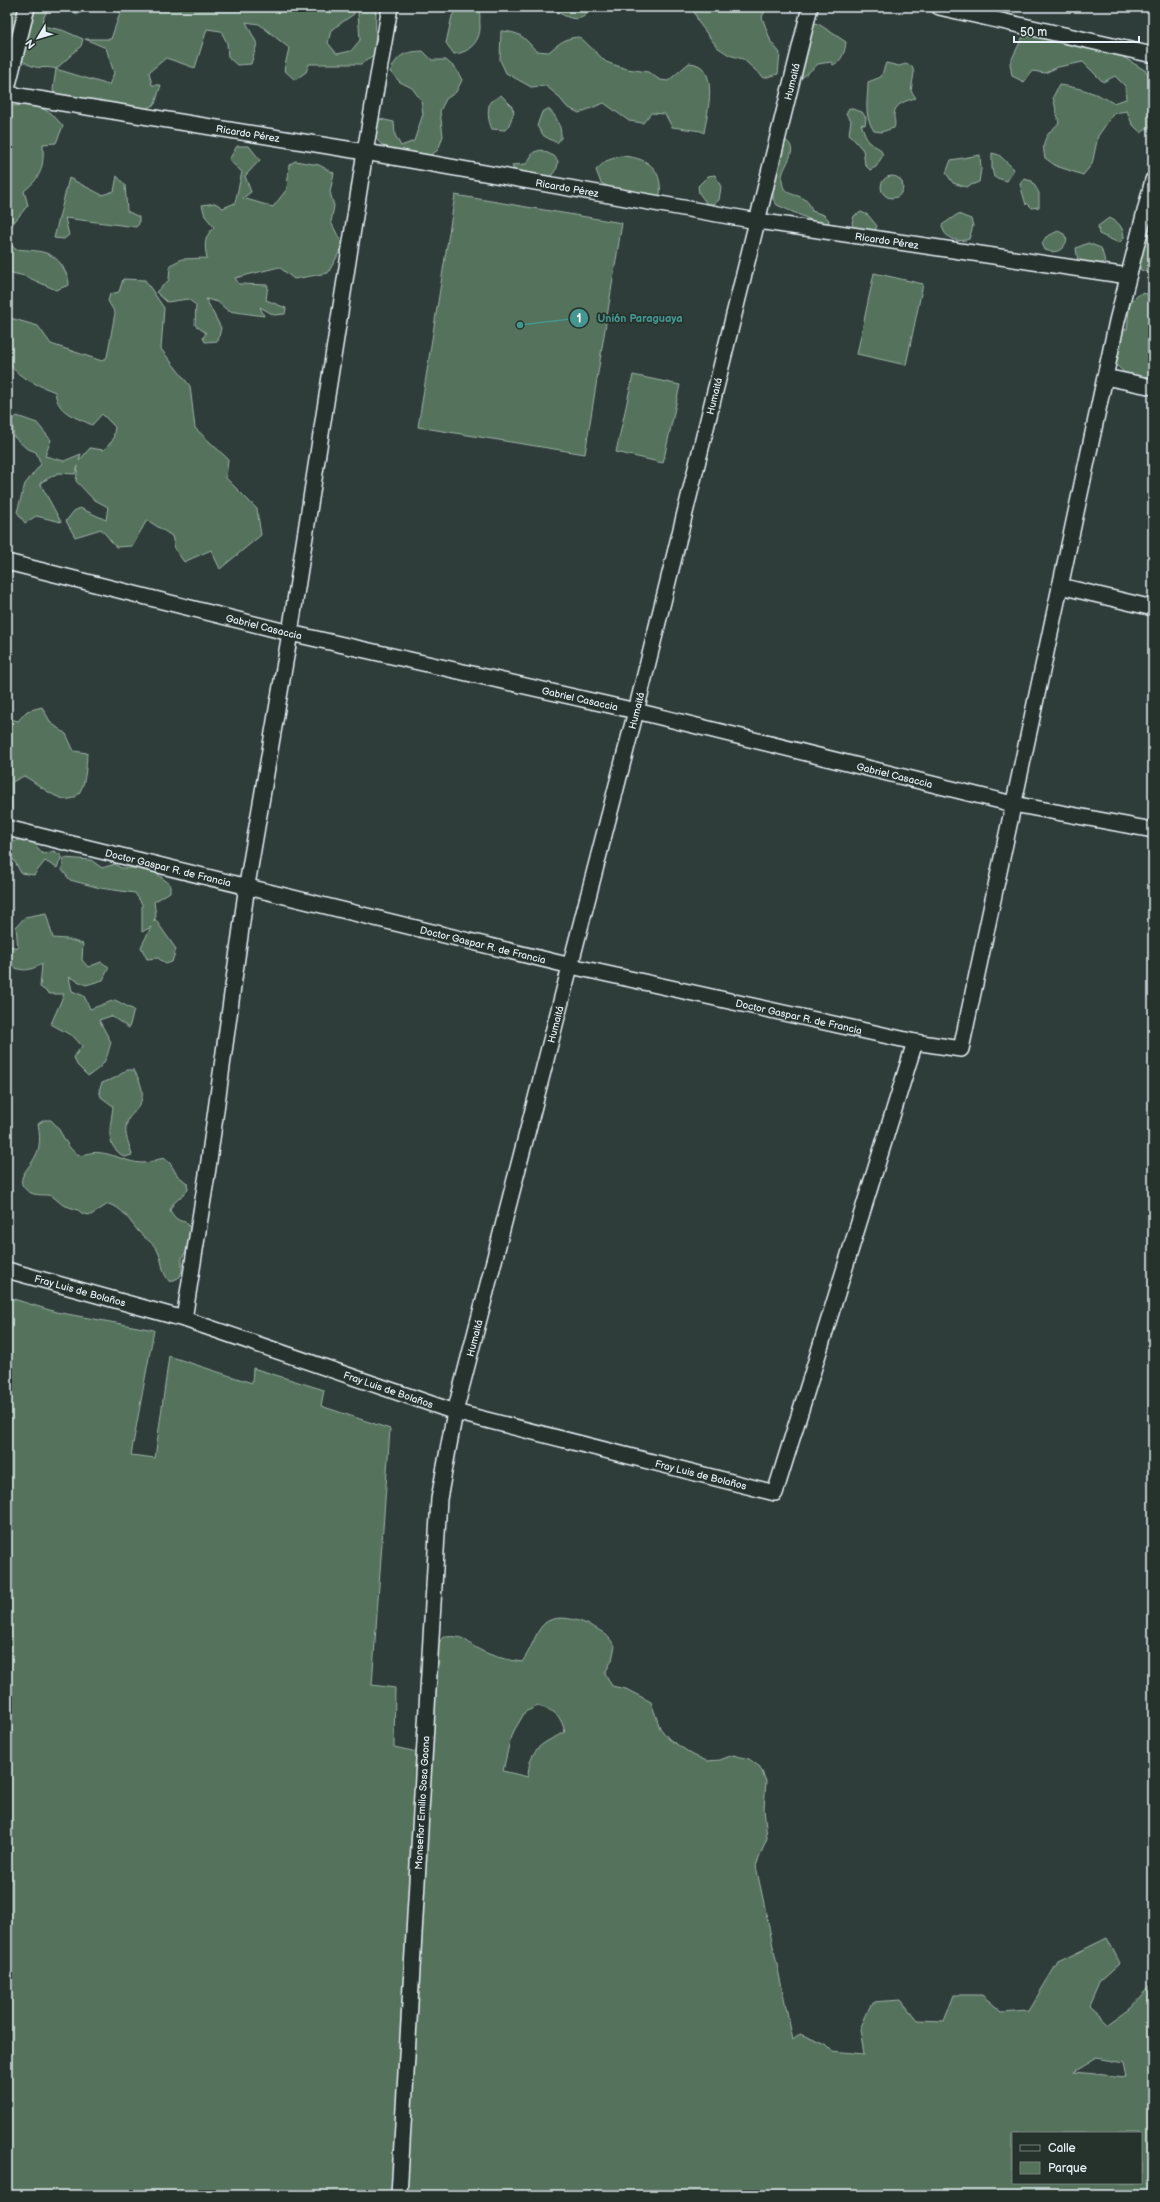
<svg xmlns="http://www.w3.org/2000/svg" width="1160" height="2202" font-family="'Balsamiq Sans',sans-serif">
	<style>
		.green { fill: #55735b; stroke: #9eb2aa; fill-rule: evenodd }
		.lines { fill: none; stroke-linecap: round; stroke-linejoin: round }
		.minor-casing { stroke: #e8f1f8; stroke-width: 18 }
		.minor { stroke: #26332d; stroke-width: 15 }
		.labels { text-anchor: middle; stroke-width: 3.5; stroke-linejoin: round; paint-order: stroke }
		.street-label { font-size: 10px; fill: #e8f1f8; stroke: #26332d }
		.leader { fill: none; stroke: #459590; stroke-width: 1.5 }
		.callout-dot { fill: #459590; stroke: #26332d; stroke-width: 1.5 }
		.mark-label { font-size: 12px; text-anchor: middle; font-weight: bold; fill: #fff }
		.callout-label { font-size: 11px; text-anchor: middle; font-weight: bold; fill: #459590; stroke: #26332d; stroke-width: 3.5; stroke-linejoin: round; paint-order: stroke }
	</style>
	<rect width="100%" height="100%" fill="#2f3d3a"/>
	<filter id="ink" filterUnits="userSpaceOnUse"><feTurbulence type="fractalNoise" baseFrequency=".025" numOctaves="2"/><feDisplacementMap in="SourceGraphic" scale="8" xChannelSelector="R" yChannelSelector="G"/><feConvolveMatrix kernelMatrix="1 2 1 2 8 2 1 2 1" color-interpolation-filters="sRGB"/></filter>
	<g filter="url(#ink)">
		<!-- green -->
		<g class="green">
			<path d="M21,7h28l-5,10 -2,9 20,4 21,9 -2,7 -25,23c-7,-3 -17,0 -24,-3 -27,-11 -25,-34 -25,-58l12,2z"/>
			<polygon points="71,7 89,7 77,15"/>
			<polygon points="117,7 353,7 354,14 331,30 328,43 337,54 351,51 360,40 358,13 363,7 372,7 376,12 375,54 361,64 309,64 306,72 295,80 284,70 289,48 259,24 246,22 257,44 251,64 237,65 228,57 227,43 221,31 207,29 195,68 166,58 149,72 152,85 161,85 155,104 142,111 55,95 53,90 56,69 109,85 114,73 106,48 85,39 111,39 120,13"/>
			<path d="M458,7h18c6,6 3,11 4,18 1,15 -10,28 -26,29l-8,-11 6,-27z"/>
			<path d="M550,7h41c-9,21 -28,9 -41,0z"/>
			<polygon points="692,7 767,7 762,17 771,42 780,53 778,74 764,78 743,59 729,55 717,47 699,23"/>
			<path d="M813,22l7,3 26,17c-1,10 -4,19 -13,23l-2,-3 -13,2 -16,14h-7z"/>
			<path d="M501,31c19,1 23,6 35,20l13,1c10,-9 18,-15 31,-15l26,25 21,7 21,3 12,8 8,1 21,-18c32,1 18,50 15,70l-3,-2 -29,-4 -7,-13 -14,-1 -8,10 -14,-2 -25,-18 -25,10 -12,-6 -10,-12 -11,-9 -15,1 -25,-14 -6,-13z"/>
			<path d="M1036,33l71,14 39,24 7,10 -1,44 -11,8 -9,-9 -5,-13 -13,2 -16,23 -6,28 -9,11 -27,-9 -11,-8c-4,-18 1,-23 14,-35l-6,-26 6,-12c18,2 39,8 54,18l13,-4 -1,-13 -10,-10 -12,6 -20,-20 -25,5 -13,6 -13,-2 -8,11 -12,-6 -2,-13 12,-25z"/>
			<path d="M423,51l9,9h14l10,9 6,11 -6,12 -10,7 -6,12 3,25 -5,14 -13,9c-29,-7 -41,-3 -56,-32l11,-8 14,3 1,13 6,11 13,-5 9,-27 -2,-14 -9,-12 -12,-6 -10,-10c8,-18 14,-20 33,-21z"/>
			<path d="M886,63l13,3 7,-2 6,2 2,7 -3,18 5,7c-9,2 -22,6 -22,17 0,5 2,8 0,13l-13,4 -7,-1c-11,-17 -6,-30 -6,-49l13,-5z"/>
			<path d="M501,95l10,10 3,7 -5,13 -4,5 -13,-1c-4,-9 -5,-17 -2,-27z"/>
			<path d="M35,105l16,8 12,13 -7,17 -13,1c1,22 -1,33 -19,47l4,14 -21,26v-125z"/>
			<polygon points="849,108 862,112 866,118 865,125 861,124 868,142 880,149 883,155 876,167 870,170 865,165 863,150 849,134 851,120 846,114"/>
			<path d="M548,109c8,5 14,19 13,29l-4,5 -13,-7 -7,-10 5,-14z"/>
			<path d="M784,139c19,12 -4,26 -2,42 2,21 24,7 30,30l12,4 5,5 -2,7 -50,-22 -4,-6 -1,-28z"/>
			<path d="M237,146h12l11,14 -15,16 6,16 -8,6 30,9 14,-18 2,-24 6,-4 24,4 15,8 -4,19 4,14 -3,16 12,24 -15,27 -34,6 -15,-12 -44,11 4,6 29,1 -2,15 20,8 -1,6 -11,1 -14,-8 4,9 -36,-5 -10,-9 -12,-3 15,29 -3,13 -13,1 -2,-4 3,-5 -11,-8 1,-20 -8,-6 -21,3 -11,-10 13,-12 1,-15 12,-6 25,-1c-3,-13 -3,-21 7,-31l-9,-11 -3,-11 13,-2 8,5 12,-5 7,-31 -13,-12z"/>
			<polygon points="541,150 554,156 558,161 557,168 549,179 514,171 512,165 526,164 534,152"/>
			<polygon points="992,153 999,155 1014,169 1007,181 994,177 992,168"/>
			<polygon points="980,155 981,169 979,182 966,187 953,183 946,173 951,160"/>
			<path d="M620,156c26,1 43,11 40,40 -21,1 -41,-3 -59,-13l-5,-13 10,-9z"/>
			<polygon points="715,175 721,187 719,200 714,204 707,204 699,193 698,186 708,176"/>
			<circle cx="892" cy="187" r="11"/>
			<polygon points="117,176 125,185 127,211 139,217 139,224 136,227 65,218 69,235 64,239 54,238 69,178 102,195 114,191"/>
			<polygon points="1024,179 1032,181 1039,193 1039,207 1032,208 1027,203 1026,205 1020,184"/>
			<polygon points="455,195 622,223 585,454 418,427"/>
			<polygon points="861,212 868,215 877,226 874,233 854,229 852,223 854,216"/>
			<path d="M958,214l13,5 2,7 -4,13c-12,4 -25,0 -27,-14z"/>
			<polygon points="1153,217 1153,274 1141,270 1135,257 1149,219"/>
			<path d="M1109,218c9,3 15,10 15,20l-5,5 -20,-9 -1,-8z"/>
			<path d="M1058,231l6,3 3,6c-4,11 -11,14 -22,10l-3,-7 4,-6z"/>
			<path d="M7,240l8,9c19,2 37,0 48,18 3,7 6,10 6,18l-13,5 -31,-14 -18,-4z"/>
			<polygon points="1088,243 1101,248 1105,261 1093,268 1081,260 1078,262 1076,248"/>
			<polygon points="874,273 923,284 906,365 857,354"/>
			<path d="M123,279l22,1 19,28 -3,41 29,37 5,42 33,31 -2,19 31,31 4,26 -41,34 -9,-19 -27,12 -9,-13 -3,-13 -25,-16 -15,26 -16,1 -15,-18 -26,8 -9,-16 8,-10 6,-3 26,12 2,-13 -15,-8 -17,-18 2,-15 -3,8 -17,-1 -18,10 21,39 -25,-6 -11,7 -8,-11 8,-28 16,-20 -5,-12 -10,-4 -12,-11 -2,-17 5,-4 20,7 14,17 -6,16 19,5 17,-7 -2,7 11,-13 14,2 9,-10 2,-13 -13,-13 -10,11c-18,-9 -34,-11 -37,-33 -16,-7 -40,-14 -48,-33 -3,-9 0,-32 0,-42l31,9 13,18 51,17 5,-4 8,-44 -7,-12 2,-7 9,-2z"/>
			<polygon points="1141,293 1153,295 1153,313 1149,318 1153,321 1153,385 1132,380 1111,360 1112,332 1127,329 1130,302"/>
			<polygon points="633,375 680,385 663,463 616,452"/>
			<path d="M42,707l9,16 15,11 8,17 13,2c-1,17 -1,56 -29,44 -12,-5 -23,-15 -34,-21l-12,6v27l-5,2v-93l11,3 9,-10z"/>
			<polygon points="21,839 33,842 43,854 54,851 62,856 57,868 45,861 34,875 21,873 14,860 7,858 7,844"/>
			<polygon points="64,858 91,860 102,868 115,864 121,868 149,868 170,884 170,892 154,902 156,916 153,922 155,919 176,949 172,962 166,964 158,958 147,959 141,947 151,927 142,932 142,904 135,893 100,888 70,880 62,870"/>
			<path d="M46,913l7,25 14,1 16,5 -1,16 6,7 13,-5 8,5 -6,13 -17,5 -17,-8 3,14 12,5 6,13 25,-9 19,10 -5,18 -18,-12 -12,4 12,22c-5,19 -6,23 -23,34l-11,-11 -3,-8 8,-11 -8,-9 -23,-13 13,-30h-14l-10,-7 2,-23c-14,8 -22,8 -35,-1l3,-17 8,2 -2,-21 9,-10z"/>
			<path d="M127,1070h7c8,15 13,26 2,40 -3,4 -8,7 -9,13 -4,12 3,21 5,32l-7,2c-22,-12 -14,-30 -12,-51l-12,-9 -2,-7 3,-7 13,-5z"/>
			<path d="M44,1120h7c13,11 14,31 31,36 19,-11 41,7 61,7 7,0 14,-4 21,-5l6,5 7,12 10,8 1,7 -15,14 -3,6c4,7 7,11 16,12l8,11 -1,7 -11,18v14l-4,6 -8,4c-8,-8 -7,-18 -11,-28 -4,-11 -13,-14 -20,-22 -10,-11 -16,-25 -31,-28l-17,11 -8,-1 -5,-4 -15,-5 -11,-9c-7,-2 -14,0 -21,-3 -21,-11 -1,-25 4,-36 6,-10 5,-22 3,-33z"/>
			<path d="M7,1297l49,15 98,18 -23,125 24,3 14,-102 83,27 1,-15 71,22 -3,16 69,23 -18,256 23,3 -1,59 37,8 4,-107 8,-11c26,-2 20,5 39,14 12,6 27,9 40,11 9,-12 13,-28 20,-36 14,-17 48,-3 63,8 4,3 7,8 10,12l-3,14 -7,13 7,13 14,3 25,13 9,26 9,11 24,16 14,6 13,-1 13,-5 16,4 11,8 6,14 -2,28 3,29 -11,28 37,174 7,-6 26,11 6,6 32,3 -4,-25 12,-27 29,-2 16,20 27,1 10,-26h28l20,17 27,-2 29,-48 49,-24 13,25 -20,18 -11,25 20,18 22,-16 22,-23v210h-1146zM538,1706c17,5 22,8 27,26 -24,12 -36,16 -37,45l-25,-6 8,-35 14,-24zM1096,2058l27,5 3,14 -53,-5zM1013,2133h128v50h-128z"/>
		</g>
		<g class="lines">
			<defs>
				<g id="minor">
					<polyline points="939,7 1153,55"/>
					<polyline points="7,89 27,7"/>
					<path id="s1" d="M7,94l358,58 392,69 371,55"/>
					<polyline points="1105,377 1153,387"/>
					<path id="s2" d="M7,562l283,71 346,78 377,93 140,26"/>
					<polyline points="1060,586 1153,608"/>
					<path id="s3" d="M7,828l564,138 344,76 46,7 156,-728 36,-141"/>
					<path id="s4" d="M7,1270l177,49 271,93 320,81 140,-451"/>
					<polyline points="184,1319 208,1168 247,885 290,633 365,152 390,7"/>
					<path id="s5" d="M399,2195l40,-696 16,-87 181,-701 174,-704"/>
				</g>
			</defs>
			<!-- minor casing -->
			<use href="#minor" class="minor-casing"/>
			<!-- minor -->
			<use href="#minor" class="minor"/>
		</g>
	</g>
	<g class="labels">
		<!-- street labels -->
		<g class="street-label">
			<text dy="4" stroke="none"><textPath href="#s5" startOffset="2158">Humaitá</textPath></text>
			<text dy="4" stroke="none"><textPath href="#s1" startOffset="244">Ricardo Pérez</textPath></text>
			<text dy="4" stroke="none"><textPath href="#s1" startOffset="568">Ricardo Pérez</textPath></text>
			<text dy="4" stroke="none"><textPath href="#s1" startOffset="892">Ricardo Pérez</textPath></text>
			<text dy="4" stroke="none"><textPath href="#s5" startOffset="1834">Humaitá</textPath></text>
			<text dy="4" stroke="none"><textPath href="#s2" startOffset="265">Gabriel Casaccia</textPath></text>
			<text dy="4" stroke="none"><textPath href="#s2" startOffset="589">Gabriel Casaccia</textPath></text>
			<text dy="4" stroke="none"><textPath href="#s5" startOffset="1510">Humaitá</textPath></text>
			<text dy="4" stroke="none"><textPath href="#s2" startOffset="913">Gabriel Casaccia</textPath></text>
			<text dy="4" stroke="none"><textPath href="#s3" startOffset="166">Doctor Gaspar R. de Francia</textPath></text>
			<text dy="4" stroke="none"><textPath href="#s3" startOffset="490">Doctor Gaspar R. de Francia</textPath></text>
			<text dy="4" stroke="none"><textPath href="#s3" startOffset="814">Doctor Gaspar R. de Francia</textPath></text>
			<text dy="4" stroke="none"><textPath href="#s5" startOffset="1186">Humaitá</textPath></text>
			<text dy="4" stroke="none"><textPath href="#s4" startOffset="76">Fray Luis de Bolaños</textPath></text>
			<text dy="4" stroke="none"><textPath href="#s5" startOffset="862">Humaitá</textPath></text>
			<text dy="4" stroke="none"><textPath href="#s4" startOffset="400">Fray Luis de Bolaños</textPath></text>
			<text dy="4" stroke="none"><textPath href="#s4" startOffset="724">Fray Luis de Bolaños</textPath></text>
			<text dy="4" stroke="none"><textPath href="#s5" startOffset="393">Monseñor Emilio Sosa Gaona</textPath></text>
		</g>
	</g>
	<!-- callouts -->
	<path class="leader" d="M520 325L579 318"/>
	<g class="callout-dot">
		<circle cx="520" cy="325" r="4"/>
		<circle cx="579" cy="318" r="10"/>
	</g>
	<g class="mark-label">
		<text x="579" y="322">1</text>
	</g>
	<g class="callout-label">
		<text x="640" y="322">Unión Paraguaya</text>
	</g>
	<!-- margin -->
	<rect width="1160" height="2202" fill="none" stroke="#26332d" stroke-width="24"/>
	<rect x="12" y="12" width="1136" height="2178" fill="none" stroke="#e8f1f8" stroke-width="1.5" filter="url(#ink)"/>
	<!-- legend -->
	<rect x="1012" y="2132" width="130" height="52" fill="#26332d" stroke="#747f7e"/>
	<rect x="1020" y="2145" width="20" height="6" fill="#26332d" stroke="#747f7e"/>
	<text x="1048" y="2152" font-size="12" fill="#e8f1f8">Calle</text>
	<rect x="1020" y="2162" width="20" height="12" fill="#55735b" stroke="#747f7e"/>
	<text x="1048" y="2172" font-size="12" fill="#e8f1f8">Parque</text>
	<!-- north arrow -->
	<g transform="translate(38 38) rotate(232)" stroke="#26332d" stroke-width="3" paint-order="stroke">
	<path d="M0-3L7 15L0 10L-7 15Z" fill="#e8f1f8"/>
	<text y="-6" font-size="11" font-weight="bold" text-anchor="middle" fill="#e8f1f8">N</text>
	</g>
	<!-- scale -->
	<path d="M1014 36v6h125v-6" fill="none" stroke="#e8f1f8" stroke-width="2"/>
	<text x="1020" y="36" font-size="12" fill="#e8f1f8" stroke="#26332d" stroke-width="3" paint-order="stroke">50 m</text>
</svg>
